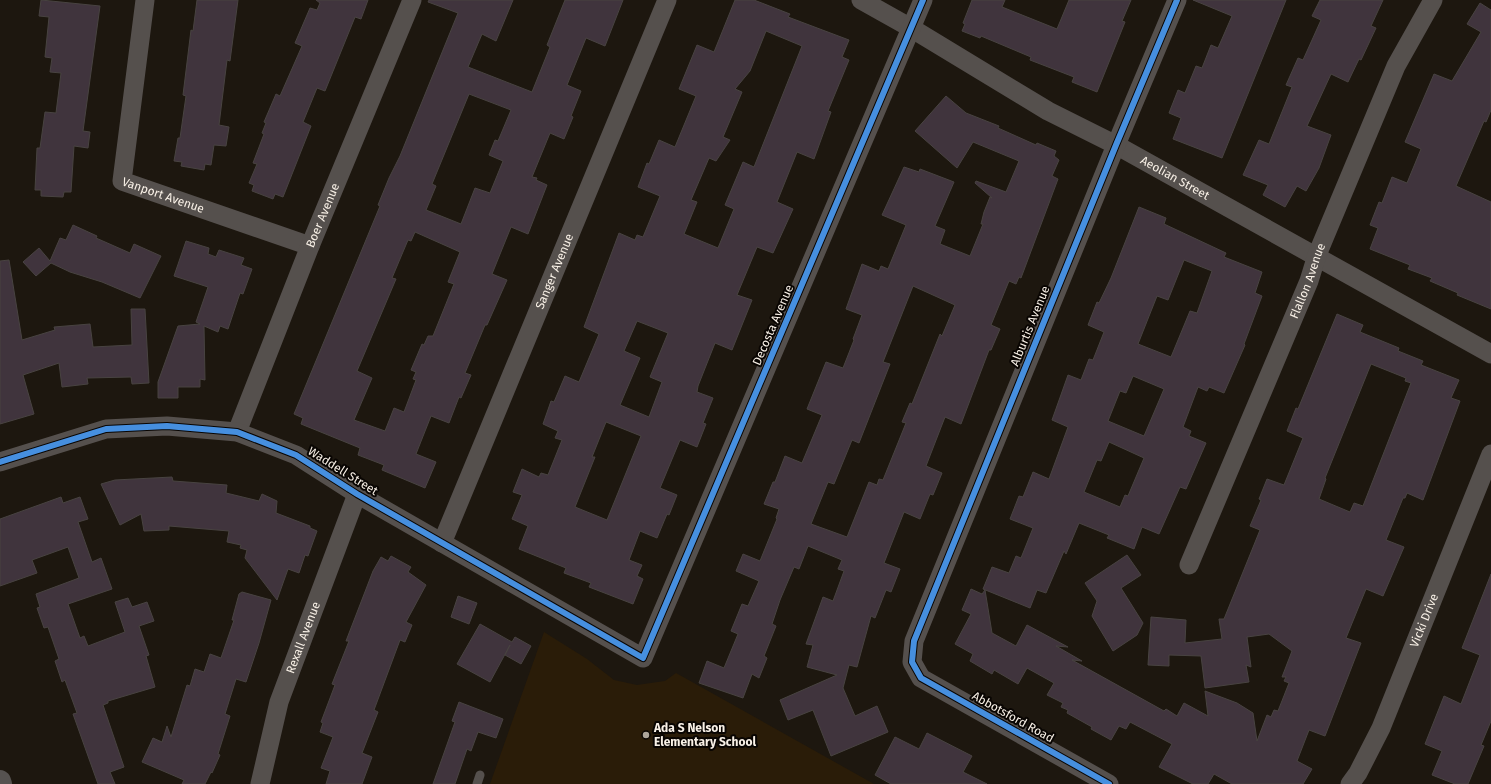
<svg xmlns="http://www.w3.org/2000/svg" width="1491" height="784" font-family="'Fira Sans',sans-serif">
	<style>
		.built { fill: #2a1c08 }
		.building { fill: #40343d; stroke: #484341; fill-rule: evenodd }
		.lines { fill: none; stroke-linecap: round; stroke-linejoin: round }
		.lane { stroke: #55504d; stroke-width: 9 }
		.street { stroke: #55504d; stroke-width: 19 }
		.secondary { stroke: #565250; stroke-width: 22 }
		.cycleway-casing { stroke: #090502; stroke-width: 8 }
		.cycleway { stroke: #468fdf; stroke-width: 6 }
		.poi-dot { fill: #aca59b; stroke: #090502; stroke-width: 1.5 }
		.labels { text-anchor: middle; stroke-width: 4; stroke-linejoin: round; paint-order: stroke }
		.street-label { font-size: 12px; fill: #f9f1e7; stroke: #090502 }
		.poi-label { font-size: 12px; font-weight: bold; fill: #f9f1e7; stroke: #090502; text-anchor: start }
	</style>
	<rect width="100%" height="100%" fill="#1d170f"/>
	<!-- built -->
	<polygon class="built" points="544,632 587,659 614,680 637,685 665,681 676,673 874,784 490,784"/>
	<!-- building -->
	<g class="building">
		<polygon points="41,0 100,6 83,131 90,132 88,148 74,146 71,192 64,192 63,197 41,196 41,190 35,190 37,148 40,148 45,112 56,113 61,73 50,72 52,58 45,57 49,17 39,16"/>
		<polygon points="197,0 238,0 230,61 227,60 219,125 229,127 226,146 214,145 211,165 205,164 204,170 181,166 182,162 174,161 178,138 180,138 186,96 183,95 191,30 193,31"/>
		<polygon points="316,0 368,0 361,19 355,17 325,91 317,88 303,122 311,126 283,197 275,194 273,199 252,191 254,185 249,183 257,164 253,163 264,134 262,133 266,123 264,122 276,94 280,96 302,46 295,43 310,8 317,10 320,3"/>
		<path d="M429,0h84l-17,41 -14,-7 -14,33 64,25 18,-45 -3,-2 18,-45h58l-18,46 -19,-8 -19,47 14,6 -10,25 2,1 -9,22 -14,-6 -18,44 5,1 -1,2 11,5 -19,49 -17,-7 -19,47 15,6 -20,45h-2l-20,48 6,2 -10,23 -2,-1 -10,26 -18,-7 -15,38 20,8 -11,26 -43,-18 2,-5 -26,-10 2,-7 -59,-24 2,-6 -9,-4 86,-208 -2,-1 11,-27 11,-22 58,-143 -30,-11zM469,94l42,16 -13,31 -3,-1 -6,15 14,6 -13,32 -15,-5 -14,36 -35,-14 10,-24 -4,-2zM415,232l45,20 -12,30 6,2 -21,52h-5l-4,9 -2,-1 -11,26 5,2 -3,7 3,1 -12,32 -10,-4 -9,23 -31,-11 18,-42 -15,-7 39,-92 -4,-1 16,-38 3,1z"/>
		<path d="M735,0h19l36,14 -2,3 61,23 -7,17 7,3 -21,51 3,1 -17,47 -17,-7 -20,50 16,7 -20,44 -16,-6 -20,48 15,5 -20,50 -17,-7 -17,43 -1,6 16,6 -10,25 3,1 -9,23 -17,-7 -20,48 17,7 -8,20 -2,-1 -10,24 -17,-7 -11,29 13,5 -5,11 6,3 -10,25 -44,-17 2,-4 -27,-10 2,-5 -47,-19 9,-23 -16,-7 10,-24 -9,-3 9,-23 17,8 2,-4 7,2 14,-35 -7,-2 3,-7 -15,-7 8,-23 3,1 11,-26 14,6 20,-48 -15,-7 35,-94 16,7 2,-5 6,2 17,-41 -22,-9 9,-24 2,1 10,-24 16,7 21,-51 -17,-7 18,-44 17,7zM766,31l36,15 -48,121 -11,-5 -18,43 9,4 -16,39 -34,-14 13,-32 -6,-2 18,-42 7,3 14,-21 -7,-3 19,-45 -7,-3 15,-18zM637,321l31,12 -18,44 12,5 -13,35 -29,-12 20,-47 -16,-7zM606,422l35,14 -34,84 -32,-13 20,-50h-3z"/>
		<polygon points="972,0 1005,0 1002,7 1057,29 1069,0 1131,0 1122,21 1125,22 1097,92 1072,82 1074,77 1030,60 1031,57 981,36 980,38 962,31 965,24 963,23"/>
		<polygon points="1193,0 1286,0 1222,158 1173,139 1181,118 1169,113 1178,90 1185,93 1196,66 1202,68 1211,45 1218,48 1232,16"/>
		<polygon points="1320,0 1383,0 1371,26 1376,28 1361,60 1359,59 1348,82 1331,74 1307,126 1331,135 1319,168 1306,191 1297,186 1285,207 1263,195 1268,185 1243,175 1259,140 1269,144 1292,87 1286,85 1298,58 1303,60 1321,20 1312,16"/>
		<polygon points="1480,3 1491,10 1491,110 1486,122 1484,121 1456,186 1491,202 1491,309 1457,295 1458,293 1430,281 1432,278 1408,269 1410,265 1370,249 1378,228 1370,225 1379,202 1382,203 1392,177 1407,183 1421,149 1405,142 1434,74 1452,81 1481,32 1467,24"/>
		<path d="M946,96l20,17 33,13 -1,2 38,17 1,-2 19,8 -2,5 5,4 -7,16 6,3 -37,99 -2,-1 -3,7 -7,-3 -18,44 9,4 -9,21h-2l-28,74 -16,-7 -19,49 16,7 -9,22 -3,-1 -10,25 -16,-7 -20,51 16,6 -9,23 -5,-2 -11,28 -4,-2 -14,51 -8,-2 -6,23 12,28 22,-10 11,26 -57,24 -18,-46 -25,10 -8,-20 57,-25 -30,-8 6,-22 -7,-1 17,-47 10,4 11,-30 -6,-2 4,-9 -34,-14 -9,23 -5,-2 -14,33 -8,24 4,2 -12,30 3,2 -8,20 -7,-4 -9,24 -44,-15 8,-22 17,7 14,-34 -7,-3 11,-27 6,2 11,-25 -23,-10 7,-17 17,7 17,-42 -1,-1 3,-9 -15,-5 9,-22h2l10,-26 17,7 20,-48 -15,-6 19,-47 17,6 11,-28 -1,-1 9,-24 -16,-6 16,-45 17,7 2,-5 7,3 18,-44 -24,-10 22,-48 15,5 1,-3 34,13 -19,44 10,4 -5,14 30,12 13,-32h-2l3,-12 6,-15 2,1 -17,-15 1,-2 30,11 13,-31 -46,-19 -16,26 -42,-37zM913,286l42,19 -13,31 -2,-2 -28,70 -2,-1 -8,19 4,1 -23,57 -4,-1 -2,6 -8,-3 -22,55 -36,-13 17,-42 6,2 18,-44 7,3 31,-79 -7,-2z"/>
		<path d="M1139,207l27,11 -2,6 62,29 -2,4 38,15 -7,21 7,3 -18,48 1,1 -21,48 -15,-6 -2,4 -9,-4 -15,40 8,4 -2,5 17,7 -20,46 -6,-2 -21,47 -17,-7 -8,22 -27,-11 2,-3 -30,-12 -13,31 -2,-3 -18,42 -9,-3 -7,18 -47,-19 9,-22 17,6 7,-17 5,2 12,-30 -23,-9 9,-23 4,1 10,-25 16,7 19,-52 -16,-7 16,-45 13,5 8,-21 4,1 11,-28 -16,-7 9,-23 2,1 12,-25zM1184,260l28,11 -15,42 -7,-2 -19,46 -33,-13 19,-48 11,4zM1133,376l31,13 -20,47 -36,-15 12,-30 6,2zM1109,442l35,16 -16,38 -3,-1 -5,12 -36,-15 13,-32 4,1z"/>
		<polygon points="73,225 97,236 96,238 130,253 134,244 161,256 140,298 102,282 70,272 51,263 36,276 23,262 39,248 50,261 60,238 66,240"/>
		<polygon points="186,241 209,248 208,254 216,257 219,250 244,258 241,265 252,269 243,294 240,293 228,329 220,326 218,332 204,326 205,380 200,379 200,387 178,387 178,398 158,398 158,382 178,326 200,324 196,322 208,287 174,276"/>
		<polygon points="9,260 22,340 55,330 54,327 90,324 93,347 132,345 131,309 145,309 149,383 132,384 131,377 87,378 88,384 62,387 59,363 23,375 34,414 0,424 0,261"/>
		<path d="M1337,314l26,11 -3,7 39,16 -1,3 25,10 -2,4 38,15 -8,18 9,3 -37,99 -16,-7 -2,5h-2l-17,42 18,7 -21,49 -17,-7 -20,49 15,5 -36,93 -16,-6 -12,31 15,8 -9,15h-71l-18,-10 -6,10h-15l-34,-17 13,-23 -42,-22 -4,7 -7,-3 -8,14 -20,-11 1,-2 -25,-14 1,-3 -7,-3 2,-4 -16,-8 7,-12 -27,-15 -9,16 -24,-14 -2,4 -22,-13 3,-7 -18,-10 16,-30 -9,-4 9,-21 11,5 3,-4 7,43 24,13 11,-21 41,22 -12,-1 26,15 -10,-1 92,51 2,-2 11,7 7,-13 24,13 -3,-25 32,12 16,10 4,28 10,-26 4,2 3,-7 4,1 11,-28 -5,-2 2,-4h-4l10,-26 -23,-17 -22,3 4,30 -5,-2 3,17 -44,6 -4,-32 -32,-1v11l-21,-1 3,-48 35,3 -1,23 37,-4 -3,-20h5l36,-89 -10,-4 11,-26 -2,-1 8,-20 17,6 19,-47 -16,-7 9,-23 2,1zM1371,364l35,14 -1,3 6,2 -48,123 -9,-3 -4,9 -31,-13 7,-20 -1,-1z"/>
		<polygon points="172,477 173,481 227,485 226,493 259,501 262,494 277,501 276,513 310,526 310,528 317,531 308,556 305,555 299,573 288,569 277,600 245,558 247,550 240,548 241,545 227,542 229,531 169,526 169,530 144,531 141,514 120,525 101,484 115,480"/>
		<polygon points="61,497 63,503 80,497 88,519 78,522 92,562 101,558 112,589 68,604 80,638 84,636 88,646 125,632 115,602 128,598 132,607 147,602 154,621 139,626 149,655 146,656 155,687 108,701 108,703 103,705 124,767 110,772 115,784 98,784 73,714 77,713 65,680 62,682 55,661 59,659 48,627 44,628 37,608 40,607 36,594 79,578 68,547 32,560 37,573 0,586 0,519"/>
		<polygon points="1127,555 1141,575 1121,588 1143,623 1137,635 1113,651 1092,616 1097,601 1085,583"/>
		<polygon points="391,556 411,567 408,572 426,585 406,622 412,625 405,642 400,640 374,710 378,712 362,753 372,757 362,784 326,784 330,771 321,768 333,737 320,732 323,723 321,722 335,685 332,684 349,641 346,641 373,571 381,557 388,561"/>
		<polygon points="1491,574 1491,721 1481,745 1484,746 1468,784 1455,784 1432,775 1442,751 1425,744 1444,696 1461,704 1480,655 1462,648"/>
		<polygon points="242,592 271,600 259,643 246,682 236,679 225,714 230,716 218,754 220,755 212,773 211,772 205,784 182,784 184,780 142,762 153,738 162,742 167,726 171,737 187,685 190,686 195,669 204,672 210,654 221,658 234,620 232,620 239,594"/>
		<polygon points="458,596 477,603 469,624 451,617"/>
		<polygon points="480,624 512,642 515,637 531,646 521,664 505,655 510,645 490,682 457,664"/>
		<polygon points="459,702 503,719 496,738 478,732 471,751 467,749 455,784 433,784 455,722 452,721"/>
		<polygon points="927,733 972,756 963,772 987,784 891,784 875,775 895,737 919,749"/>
	</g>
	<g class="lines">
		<!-- lane -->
		<polyline class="lane" points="477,784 480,775"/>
		<!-- street -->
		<g class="street">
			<path id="s1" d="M145,0l-23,181 188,65"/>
			<path id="s2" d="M861,0l50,28 137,83 68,34 375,209"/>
			<path id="s3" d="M237,432l73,-186 102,-246"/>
			<polyline points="0,462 106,429 167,426 237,432 296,455 357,494 643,658 923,0"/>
			<path id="s4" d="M442,543l225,-543"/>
			<path id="s5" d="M1189,565l120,-284 8,-26 79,-189 37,-66"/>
			<path id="s6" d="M260,784l19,-82 78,-208"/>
			<polyline points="1109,784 921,678 912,662 914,641 1116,145 1177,0"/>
			<path id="s7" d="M1350,784l8,-11 23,-45 110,-274"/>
		</g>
		<!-- secondary -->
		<polyline class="secondary" points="0,781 1,784"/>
		<defs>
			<g id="cycleway">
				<polyline points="0,462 106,429 167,426 237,432 296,455 357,494 643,658 923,0"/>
				<polyline points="1109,784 921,678 912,662 914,641 1116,145 1177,0"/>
			</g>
		</defs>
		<!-- cycleway casing -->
		<use href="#cycleway" class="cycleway-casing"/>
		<!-- cycleway -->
		<use href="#cycleway" class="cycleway"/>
	</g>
	<!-- markers -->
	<circle class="poi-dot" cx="646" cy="735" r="4"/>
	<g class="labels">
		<!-- street labels -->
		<g class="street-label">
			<text dy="4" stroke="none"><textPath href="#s2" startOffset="361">Aeolian Street</textPath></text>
			<text dy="4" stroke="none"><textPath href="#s1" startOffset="226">Vanport Avenue</textPath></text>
			<text dy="4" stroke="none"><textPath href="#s3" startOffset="233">Boer Avenue</textPath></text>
			<text dy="4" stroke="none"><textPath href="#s4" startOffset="294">Sanger Avenue</textPath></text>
			<text dy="4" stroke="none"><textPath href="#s5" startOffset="308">Flallon Avenue</textPath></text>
			<text transform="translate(773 325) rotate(-67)" y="4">Decosta Avenue</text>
			<text transform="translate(1030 326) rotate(-68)" y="4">Alburtis Avenue</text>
			<text transform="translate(343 471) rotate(32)" y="4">Waddell Street</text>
			<text dy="4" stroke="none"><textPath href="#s7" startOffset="180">Vicki Drive</textPath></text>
			<text dy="4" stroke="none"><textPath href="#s6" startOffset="153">Rexall Avenue</textPath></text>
			<text transform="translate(1013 717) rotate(29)" y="4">Abbotsford Road</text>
		</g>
		<!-- poi labels -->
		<g class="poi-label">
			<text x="654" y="732">Ada S Nelson<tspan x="654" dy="14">Elementary School</tspan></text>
		</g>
	</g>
</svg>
